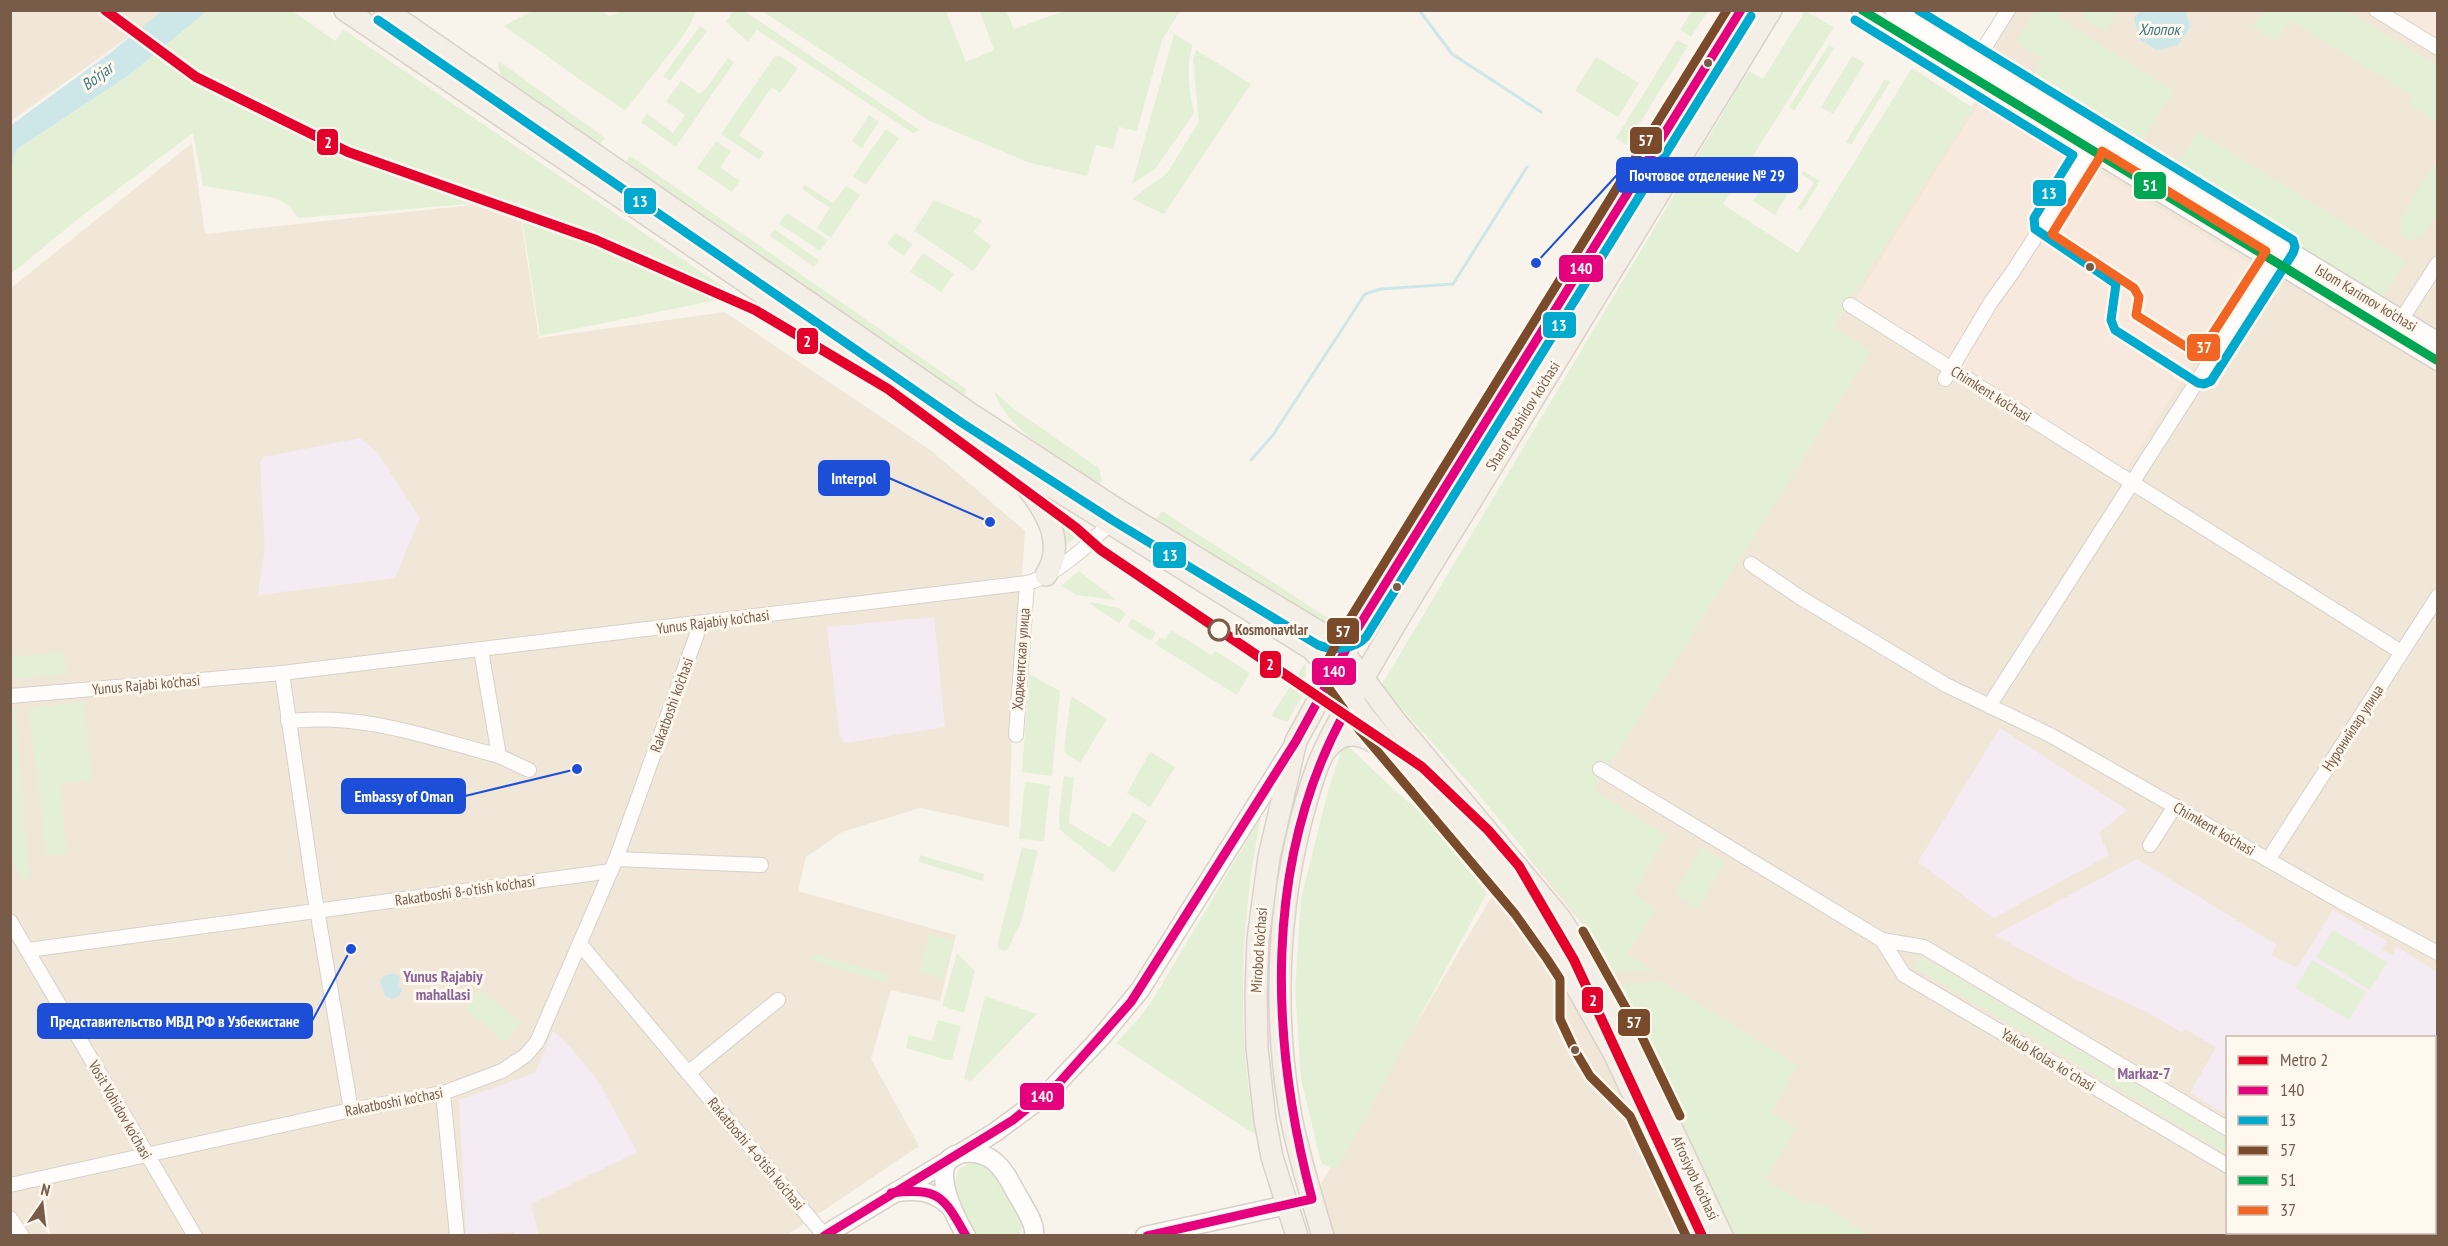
<svg xmlns="http://www.w3.org/2000/svg" width="2448" height="1246" font-family="'PT Sans Narrow',sans-serif">
	<style>
		.residential { fill: #f1e7d8; fill-rule: evenodd }
		.commercial { fill: #f8e9df }
		.education { fill: #f5ebf3 }
		.green { fill: #e4f0d6 }
		.water { fill: #cde7e9 }
		.lines { fill: none; stroke-linecap: round; stroke-linejoin: round }
		.stream { stroke: #cde7e9; stroke-width: 3 }
		.minor-casing { stroke: #d7d1c9; stroke-width: 16 }
		.secondary-casing { stroke: #d7d0c8; stroke-width: 21 }
		.primary-casing { stroke: #dad1c9; stroke-width: 24 }
		.minor { stroke: #fefdfc; stroke-width: 14 }
		.secondary { stroke: #fefdfc; stroke-width: 18 }
		.primary { stroke: #f3eee6; stroke-width: 21 }
		.bus-1-casing { stroke: #fff8ee; stroke-width: 14 }
		.bus-2-casing { stroke: #fff8ee; stroke-width: 14 }
		.bus-3-casing { stroke: #fff8ee; stroke-width: 14 }
		.bus-4-casing { stroke: #fff8ee; stroke-width: 14 }
		.bus-5-casing { stroke: #fff8ee; stroke-width: 14 }
		.bus-1 { stroke: #e5007d; stroke-width: 9 }
		.bus-2 { stroke: #00a9ce; stroke-width: 9 }
		.bus-3 { stroke: #7a4b2a; stroke-width: 9 }
		.bus-4 { stroke: #00a651; stroke-width: 9 }
		.bus-5 { stroke: #f26522; stroke-width: 9 }
		.metro-1-casing { stroke: #fff8ee; stroke-width: 15 }
		.metro-1 { stroke: #e4002b; stroke-width: 10 }
		.bus-dot { fill: #785b49; stroke: #fff8ee; stroke-width: 2 }
		.stop-dot { fill: #fff8ee; stroke: #785b49; stroke-width: 3 }
		.labels { text-anchor: middle; stroke-width: 6; stroke-linejoin: round; paint-order: stroke }
		.street-label { font-size: 15px; fill: #785b49; stroke: #fff8ee }
		.stop-label { font-size: 15px; font-weight: bold; fill: #785b49; stroke: #fff8ee; text-anchor: start }
		.water-label { font-size: 16px; font-style: italic; fill: #3f7985; stroke: #fff8ee }
		.neighbourhood-label { font-size: 16px; font-weight: bold; fill: #8a659c; stroke: #fff8ee }
		.leader { fill: none; stroke: #1d4ed8; stroke-width: 2 }
		.callout-dot { fill: #1d4ed8; stroke: #fff8ee; stroke-width: 2 }
		.callout { fill: #1d4ed8; stroke: #1d4ed8; stroke-width: 2 }
		.callout-label { font-size: 16px; text-anchor: middle; font-weight: bold; fill: #fff }
		.line-badge { stroke: #fff8ee; stroke-width: 2 }
		.badge-label { font-size: 16px; text-anchor: middle; font-weight: bold; fill: #fff }
	</style>
	<rect width="100%" height="100%" fill="#f8f4eb"/>
	<!-- residential -->
	<g class="residential">
		<polygon points="11,11 165,11 11,121"/>
		<path d="M2008,11h429v1224h-715l-91,-194 -41,-107 -64,-79 57,-95 250,-433 151,-240 -18,-11zM2228,1038h206v194h-206z"/>
		<polygon points="192,143 205,234 518,200 539,338 725,312 933,452 1025,531 1012,731 1009,827 920,808 842,832 806,857 798,891 956,935 940,1001 891,990 871,1059 919,1146 787,1235 11,1235 11,288"/>
		<polygon points="1501,881 1537,923 1699,1235 1323,1235 1312,1199"/>
	</g>
	<!-- commercial -->
	<g class="commercial">
		<polygon points="2376,11 2437,11 2437,48"/>
		<polygon points="1981,100 2254,266 2126,469 1853,303"/>
	</g>
	<!-- education -->
	<g class="education">
		<polygon points="360,438 378,453 420,518 395,578 258,595 265,547 260,463 263,457"/>
		<polygon points="934,617 945,727 845,743 840,737 827,627"/>
		<polygon points="2000,728 2127,810 2099,833 2109,855 1994,918 1918,862"/>
		<polygon points="2137,859 2277,945 2271,955 2297,968 2333,910 2387,941 2382,950 2392,955 2397,947 2437,972 2437,1235 2428,1235 2423,1233 2434,1232 2434,1038 2228,1038 2227,1115 2190,1093 2216,1047 2185,1029 2182,1033 2149,1013 2077,980 1995,935"/>
		<polygon points="553,1031 571,1048 598,1081 637,1152 531,1204 539,1235 515,1235 514,1232 466,1235 459,1100 535,1073"/>
	</g>
	<!-- green -->
	<g class="green">
		<polygon points="291,10 335,41 344,30 737,296 540,336 519,200 298,218 289,205 272,197 203,186 193,133 78,219 11,274 10,170 16,150 128,76 207,11"/>
		<polygon points="734,10 744,11 920,130 913,133 757,30 748,42 726,22"/>
		<polygon points="532,11 601,11 609,16 616,14 619,11 697,11 684,35 625,111 504,26"/>
		<polygon points="762,11 946,11 966,62 994,50 980,12 984,11 1006,11 1014,29 1064,11 1180,11 1162,40 1137,131 1119,127 1113,149 1096,145 1087,176 1030,163 928,120"/>
		<polygon points="1692,11 1708,11 1691,37 1680,30"/>
		<polygon points="1805,11 1834,27 1723,204 1798,253 1912,68 1973,108 1833,327 1871,351 1594,790 1667,836 1633,893 1656,909 1627,954 1653,971 1612,972 1592,933 1476,791 1381,686 1748,71 1763,79"/>
		<polygon points="2035,11 2064,11 2059,18 2174,91 2138,146 2033,78 2041,57 2016,42"/>
		<polygon points="2085,11 2110,11 2116,14 2106,32 2081,17"/>
		<polygon points="2263,11 2347,11 2437,65 2437,122 2409,105 2413,96 2290,20 2277,42 2253,28"/>
		<polygon points="700,26 707,31 670,81 663,76"/>
		<path d="M1174,34l19,11c-8,23 -3,45 1,68l-39,56 -23,15z"/>
		<polygon points="1677,40 1688,46 1626,145 1616,138"/>
		<polygon points="1829,45 1834,48 1794,111 1789,107"/>
		<polygon points="1196,50 1251,84 1164,214 1132,199 1167,173 1199,122 1193,60"/>
		<polygon points="775,56 780,56 798,68 780,93 772,87 739,135 764,153 759,160 721,134"/>
		<polygon points="1852,56 1865,63 1833,114 1821,107"/>
		<polygon points="1596,57 1639,83 1618,117 1575,91"/>
		<polygon points="728,58 734,62 676,147 641,122 647,114 673,133 685,115 666,101 681,81 700,94 708,86"/>
		<path d="M499,61l106,77 -7,9 -89,-64c-7,-7 -13,-12 -10,-22z"/>
		<polygon points="1885,79 1890,82 1851,145 1846,142"/>
		<polygon points="869,115 879,122 862,148 852,141"/>
		<polygon points="886,129 899,138 866,185 853,176"/>
		<polygon points="2198,132 2406,261 2383,297 2174,168"/>
		<polygon points="716,141 731,151 720,167 740,181 732,192 697,168"/>
		<polygon points="629,157 632,157 966,389 965,394 960,397 625,163"/>
		<path d="M2437,160c1,16 3,34 1,49 -3,15 -26,46 -38,22l1,-11 4,-9z"/>
		<polygon points="1803,171 1820,181 1802,211 1798,208 1814,182 1801,174"/>
		<polygon points="1770,173 1792,187 1775,215 1753,201"/>
		<polygon points="805,185 833,203 846,186 860,195 831,238 817,228 830,208 802,189"/>
		<polygon points="934,200 982,220 974,232 991,246 973,271 914,231"/>
		<polygon points="787,213 828,240 820,251 779,224"/>
		<polygon points="774,229 819,260 814,267 770,236"/>
		<polygon points="895,233 913,244 904,256 887,244"/>
		<polygon points="923,253 954,274 941,292 910,272"/>
		<path d="M994,391l21,19 84,58 3,12 -3,4c-36,-24 -91,-51 -105,-93z"/>
		<polygon points="1037,493 1083,523 1082,533 1063,547"/>
		<polygon points="1162,511 1330,619 1325,623 1319,623 1156,519"/>
		<polygon points="1079,571 1115,599 1114,600 1077,595 1061,586"/>
		<polygon points="1090,602 1119,608 1126,614 1119,623 1089,603"/>
		<polygon points="1132,618 1156,633 1151,641 1127,626"/>
		<polygon points="1171,630 1211,655 1215,651 1250,673 1237,695 1155,644 1160,637 1165,640"/>
		<polygon points="64,652 66,674 11,679 11,657"/>
		<polygon points="1306,662 1305,692 1287,722 1271,716"/>
		<polygon points="1029,674 1060,691 1052,776 1022,772"/>
		<polygon points="1071,696 1107,719 1080,763 1066,754 1064,750"/>
		<polygon points="83,702 92,780 61,783 66,854 46,856 29,708"/>
		<polygon points="11,709 15,709 29,877 25,882 11,858"/>
		<polygon points="1344,742 1397,793 1419,810 1487,893 1339,1166 1332,1169 1323,1164 1320,1159 1301,1079 1295,989 1301,899 1328,791"/>
		<polygon points="1150,752 1175,767 1150,807 1127,793"/>
		<polygon points="1064,776 1074,777 1069,823 1110,847 1133,812 1147,821 1114,873 1060,830 1059,814"/>
		<polygon points="1025,782 1050,785 1044,841 1019,839"/>
		<path d="M1261,817c-21,105 -25,213 -5,318l-140,-92 24,-26 15,-21z"/>
		<polygon points="1022,847 1038,851 1021,922 1008,949 1004,951 999,949 998,941"/>
		<polygon points="1702,847 1725,861 1698,908 1674,894"/>
		<polygon points="920,855 984,874 983,881 919,862"/>
		<polygon points="2333,930 2387,962 2370,990 2316,957"/>
		<polygon points="929,934 954,941 943,979 919,971"/>
		<polygon points="957,953 975,971 964,1013 942,1006"/>
		<polygon points="814,954 889,975 887,983 812,960"/>
		<polygon points="1921,956 2227,1138 2227,1154 1914,967"/>
		<polygon points="2312,960 2366,992 2349,1020 2295,988"/>
		<polygon points="1662,981 1797,1065 1772,1113 1796,1128 1765,1180 1804,1203 1822,1204 1869,1235 1730,1235 1611,985"/>
		<polygon points="481,990 521,1023 505,1042 465,1008"/>
		<polygon points="985,996 1037,1014 971,1081 964,1079"/>
		<polygon points="938,1020 961,1026 952,1060 947,1060 906,1048 909,1035 932,1041"/>
		<path d="M974,1161l19,7 29,57 -2,10h-44c-10,-21 -29,-42 -17,-66z"/>
	</g>
	<!-- water -->
	<g class="water">
		<polygon points="162,11 207,11 128,76 16,150 11,170 11,125 110,53"/>
		<polygon points="2139,11 2186,11 2190,27 2178,45 2157,50 2139,39 2134,18"/>
		<polygon points="394,973 400,976 399,985 402,990 399,996 393,999 385,996 380,981 383,976"/>
	</g>
	<g class="lines">
		<!-- stream -->
		<g class="stream">
			<polyline points="1419,10 1452,54 1541,112"/>
			<polyline points="1251,460 1273,435 1365,294 1381,289 1453,284 1527,167"/>
		</g>
		<defs>
			<g id="minor">
				<polyline points="2376,10 2438,48"/>
				<polyline points="1976,61 2008,10"/>
				<polyline points="1850,305 2401,652"/>
				<polyline points="2401,320 2438,263"/>
				<polyline points="1945,379 1991,302 2012,273 2096,143"/>
				<polyline points="1751,564 1801,598 1946,685 2052,736 2340,901 2438,953"/>
				<polyline points="481,650 499,756 529,770"/>
				<polyline points="282,673 314,892 351,1110"/>
				<path d="M10,696l272,-23 745,-90c28,-7 63,-39 83,-60"/>
				<polyline points="1989,706 2278,255"/>
				<path d="M288,721c77,-8 139,16 211,35"/>
				<polyline points="1016,735 1027,583"/>
				<polyline points="1600,769 1882,940 1924,947 2228,1129"/>
				<polyline points="2150,845 2175,806"/>
				<polyline points="616,859 761,865"/>
				<polyline points="2268,860 2438,596"/>
				<polyline points="10,921 195,1236"/>
				<polyline points="1882,940 1904,975 2228,1166"/>
				<polyline points="580,944 824,1235"/>
				<polyline points="28,950 611,871"/>
				<polyline points="688,1073 778,1000"/>
				<polyline points="443,1093 457,1236"/>
				<polyline points="10,1185 351,1110 443,1093 502,1071 526,1055 537,1042 616,859 697,634 697,624"/>
				<polyline points="10,1218 22,1236"/>
				<polyline points="2341,1232 2346,1236"/>
				<polyline points="2401,1232 2406,1236"/>
			</g>
			<g id="secondary">
				<polyline points="1861,10 2438,361"/>
				<polyline points="1894,10 2438,342"/>
				<path d="M896,1192c23,-3 37,-1 55,15"/>
				<polyline points="823,1236 994,1133 1047,1094 1102,1036 1140,990 1292,748"/>
				<path d="M966,1236c-11,-19 -43,-80 -1,-83 11,-1 22,2 30,9 12,10 18,27 26,39 5,10 15,23 13,35"/>
				<polyline points="1145,1236 1287,1205"/>
			</g>
			<g id="primary">
				<polyline points="345,10 1001,455 1312,649 1333,673 1365,718 1524,907 1557,952 1614,1053 1699,1236"/>
				<polyline points="385,10 969,413 1118,510 1324,635 1344,653 1396,722 1560,918 1589,963 1631,1041 1722,1236"/>
				<path d="M1011,467c24,30 60,69 35,108"/>
				<path d="M1327,749c16,-22 38,-15 56,-1"/>
				<polyline points="1297,1236 1272,1157 1265,1120 1257,1048 1256,993 1258,939 1269,857 1296,741 1356,631 1741,10"/>
				<path d="M1323,1236c-12,-40 -24,-79 -32,-119 -20,-112 -13,-230 22,-338 11,-34 31,-66 49,-98 32,-57 67,-113 102,-169 102,-167 205,-335 307,-502"/>
			</g>
		</defs>
		<!-- minor casing -->
		<use href="#minor" class="minor-casing"/>
		<!-- secondary casing -->
		<use href="#secondary" class="secondary-casing"/>
		<!-- primary casing -->
		<use href="#primary" class="primary-casing"/>
		<!-- minor -->
		<use href="#minor" class="minor"/>
		<!-- secondary -->
		<use href="#secondary" class="secondary"/>
		<!-- primary -->
		<use href="#primary" class="primary"/>
		<defs>
			<g id="bus-1">
				<path d="M891,1193c48,-5 52,2 75,43"/>
				<polyline points="824,1236 1013,1120 1059,1083 1131,1002 1296,741 1356,631 1741,10"/>
				<path d="M1147,1236l165,-37c-42,-159 -49,-337 32,-485"/>
			</g>
			<g id="bus-2">
				<path d="M378,20l584,403 150,97 206,125c15,6 36,5 48,-8l385,-621"/>
				<polyline points="1855,20 2073,155 2034,218 2035,229 2116,284 2111,320 2115,330 2198,383 2204,384 2211,381 2293,253 2295,247 2293,240 1918,10"/>
			</g>
			<g id="bus-3">
				<polyline points="1583,931 1641,1035 1680,1116"/>
				<polyline points="1686,1236 1630,1116 1590,1076 1574,1049 1560,1019 1560,979 1547,959 1515,914 1356,726 1323,680 1321,673 1346,625 1727,10"/>
			</g>
			<polyline id="bus-4" points="1862,10 2438,361"/>
			<polygon id="bus-5" points="2102,151 2266,251 2199,355 2136,315 2139,297 2134,288 2052,234 2100,157"/>
		</defs>
		<!-- bus-1 casing -->
		<use href="#bus-1" class="bus-1-casing"/>
		<!-- bus-2 casing -->
		<use href="#bus-2" class="bus-2-casing"/>
		<!-- bus-3 casing -->
		<use href="#bus-3" class="bus-3-casing"/>
		<!-- bus-4 casing -->
		<use href="#bus-4" class="bus-4-casing"/>
		<!-- bus-5 casing -->
		<use href="#bus-5" class="bus-5-casing"/>
		<!-- bus-1 -->
		<use href="#bus-1" class="bus-1"/>
		<!-- bus-2 -->
		<use href="#bus-2" class="bus-2"/>
		<!-- bus-3 -->
		<use href="#bus-3" class="bus-3"/>
		<!-- bus-4 -->
		<use href="#bus-4" class="bus-4"/>
		<!-- bus-5 -->
		<use href="#bus-5" class="bus-5"/>
		<defs>
			<polyline id="metro-1" points="105,10 196,77 348,152 596,240 755,310 888,389 1075,527 1101,550 1422,767 1488,830 1519,866 1574,960 1702,1236"/>
		</defs>
		<!-- metro-1 casing -->
		<use href="#metro-1" class="metro-1-casing"/>
		<!-- metro-1 -->
		<use href="#metro-1" class="metro-1"/>
	</g>
	<!-- markers -->
	<g class="bus-dot">
		<circle cx="1708" cy="63" r="5"/>
		<circle cx="2090" cy="267" r="5"/>
		<circle cx="1397" cy="587" r="5"/>
		<circle cx="1575" cy="1050" r="5"/>
	</g>
	<circle class="stop-dot" cx="1219" cy="630" r="10"/>
	<g class="labels">
		<!-- street labels -->
		<g class="street-label">
			<text transform="translate(2366 298) rotate(31)" y="5">Islom Karimov ko'chasi</text>
			<text transform="translate(1991 394) rotate(32)" y="5">Chimkent ko'chasi</text>
			<text transform="translate(1523 416) rotate(-58)" y="5">Sharof Rashidov ko'chasi</text>
			<text transform="translate(713 622) rotate(-7)" y="5">Yunus Rajabiy ko'chasi</text>
			<text transform="translate(1021 659) rotate(-86)" y="5">Ходжентская улица</text>
			<text transform="translate(146 685) rotate(-5)" y="5">Yunus Rajabi ko'chasi</text>
			<text transform="translate(672 705) rotate(-70)" y="5">Rakatboshi ko'chasi</text>
			<text transform="translate(2353 728) rotate(-57)" y="5">Нуронийлар улица</text>
			<text transform="translate(2214 829) rotate(30)" y="5">Chimkent ko'chasi</text>
			<text transform="translate(465 891) rotate(-8)" y="5">Rakatboshi 8-o'tish ko'chasi</text>
			<text transform="translate(1259 950) rotate(-86)" y="5">Mirobod ko'chasi</text>
			<text transform="translate(2048 1060) rotate(31)" y="5">Yakub Kolas koʻchasi</text>
			<text transform="translate(394 1102) rotate(-11)" y="5">Rakatboshi ko'chasi</text>
			<text transform="translate(120 1110) rotate(60)" y="5">Vosit Vohidov ko'chasi</text>
			<text transform="translate(756 1154) rotate(50)" y="5">Rakatboshi 4-o'tish ko'chasi</text>
			<text transform="translate(1695 1178) rotate(65)" y="5">Afrosiyob ko'chasi</text>
		</g>
		<!-- stop labels -->
		<g class="stop-label">
			<text x="1235" y="635">Kosmonavtlar</text>
		</g>
		<!-- water labels -->
		<g class="water-label">
			<text x="2159" y="35">Хлопок</text>
			<text transform="translate(97 76) rotate(-37)" y="6">Bo‘rjar</text>
		</g>
		<!-- neighbourhood labels -->
		<g class="neighbourhood-label">
			<text x="443" y="982">Yunus Rajabiy<tspan x="443" dy="18">mahallasi</tspan></text>
			<text x="2144" y="1079">Markaz-7</text>
		</g>
	</g>
	<!-- callouts -->
	<path class="leader" d="M1536 263L1617 175M990 522L889 478M577 769L465 796M351 949L312 1021"/>
	<g class="callout-dot">
		<circle cx="1536" cy="263" r="6"/>
		<circle cx="990" cy="522" r="6"/>
		<circle cx="577" cy="769" r="6"/>
		<circle cx="351" cy="949" r="6"/>
	</g>
	<g class="callout">
		<rect x="1617" y="158" width="180" height="34" rx="6"/>
		<rect x="819" y="461" width="70" height="34" rx="6"/>
		<rect x="342" y="779" width="123" height="34" rx="6"/>
		<rect x="38" y="1004" width="274" height="34" rx="6"/>
	</g>
	<g class="callout-label">
		<text x="1707" y="181">Почтовое отделение № 29</text>
		<text x="854" y="484">Interpol</text>
		<text x="404" y="802">Embassy of Oman</text>
		<text x="175" y="1027">Представительство МВД РФ в Узбекистане</text>
	</g>
	<g class="line-badge">
		<rect x="1629" y="126" width="34" height="29" rx="6" fill="#7a4b2a"/>
		<rect x="316" y="128" width="23" height="28" rx="6" fill="#e4002b"/>
		<rect x="2133" y="171" width="34" height="29" rx="6" fill="#00a651"/>
		<rect x="2032" y="179" width="35" height="28" rx="6" fill="#00a9ce"/>
		<rect x="623" y="187" width="34" height="28" rx="6" fill="#00a9ce"/>
		<rect x="1558" y="254" width="46" height="29" rx="6" fill="#e5007d"/>
		<rect x="1542" y="311" width="35" height="28" rx="6" fill="#00a9ce"/>
		<rect x="796" y="327" width="23" height="28" rx="6" fill="#e4002b"/>
		<rect x="2186" y="333" width="35" height="29" rx="6" fill="#f26522"/>
		<rect x="1152" y="541" width="35" height="28" rx="6" fill="#00a9ce"/>
		<rect x="1326" y="617" width="34" height="28" rx="6" fill="#7a4b2a"/>
		<rect x="1259" y="650" width="23" height="29" rx="6" fill="#e4002b"/>
		<rect x="1311" y="657" width="46" height="29" rx="6" fill="#e5007d"/>
		<rect x="1581" y="986" width="23" height="28" rx="6" fill="#e4002b"/>
		<rect x="1617" y="1008" width="34" height="29" rx="6" fill="#7a4b2a"/>
		<rect x="1019" y="1082" width="46" height="29" rx="6" fill="#e5007d"/>
	</g>
	<g class="badge-label">
		<text x="1646" y="146">57</text>
		<text x="328" y="148">2</text>
		<text x="2150" y="191">51</text>
		<text x="2049" y="199">13</text>
		<text x="640" y="207">13</text>
		<text x="1581" y="274">140</text>
		<text x="1559" y="331">13</text>
		<text x="807" y="347">2</text>
		<text x="2204" y="353">37</text>
		<text x="1170" y="561">13</text>
		<text x="1343" y="637">57</text>
		<text x="1270" y="670">2</text>
		<text x="1334" y="677">140</text>
		<text x="1593" y="1006">2</text>
		<text x="1634" y="1028">57</text>
		<text x="1042" y="1102">140</text>
	</g>
	<!-- border -->
	<rect width="2448" height="1246" fill="none" stroke="#785b49" stroke-width="24"/>
	<!-- legend -->
	<rect x="2226" y="1036" width="210" height="198" fill="#fff8ee" stroke="#c9b9ac" stroke-width="1.5"/>
	<rect x="2238" y="1056" width="30" height="9" fill="#e4002b" stroke="#c9b9ac" stroke-width="1.5"/>
	<text x="2280" y="1066" font-size="18" fill="#785b49">Metro 2</text>
	<rect x="2238" y="1086" width="30" height="9" fill="#e5007d" stroke="#c9b9ac" stroke-width="1.5"/>
	<text x="2280" y="1096" font-size="18" fill="#785b49">140</text>
	<rect x="2238" y="1116" width="30" height="9" fill="#00a9ce" stroke="#c9b9ac" stroke-width="1.5"/>
	<text x="2280" y="1126" font-size="18" fill="#785b49">13</text>
	<rect x="2238" y="1146" width="30" height="9" fill="#7a4b2a" stroke="#c9b9ac" stroke-width="1.5"/>
	<text x="2280" y="1156" font-size="18" fill="#785b49">57</text>
	<rect x="2238" y="1176" width="30" height="9" fill="#00a651" stroke="#c9b9ac" stroke-width="1.5"/>
	<text x="2280" y="1186" font-size="18" fill="#785b49">51</text>
	<rect x="2238" y="1206" width="30" height="9" fill="#f26522" stroke="#c9b9ac" stroke-width="1.5"/>
	<text x="2280" y="1216" font-size="18" fill="#785b49">37</text>
	<!-- north arrow -->
	<g transform="translate(42 1204) rotate(14)" stroke="#fff8ee" stroke-width="4.5" paint-order="stroke">
	<path d="M0-4.5L10 22L0 15L-10 22Z" fill="#785b49"/>
	<text y="-9" font-size="16" font-weight="bold" text-anchor="middle" fill="#785b49">N</text>
	</g>
</svg>
